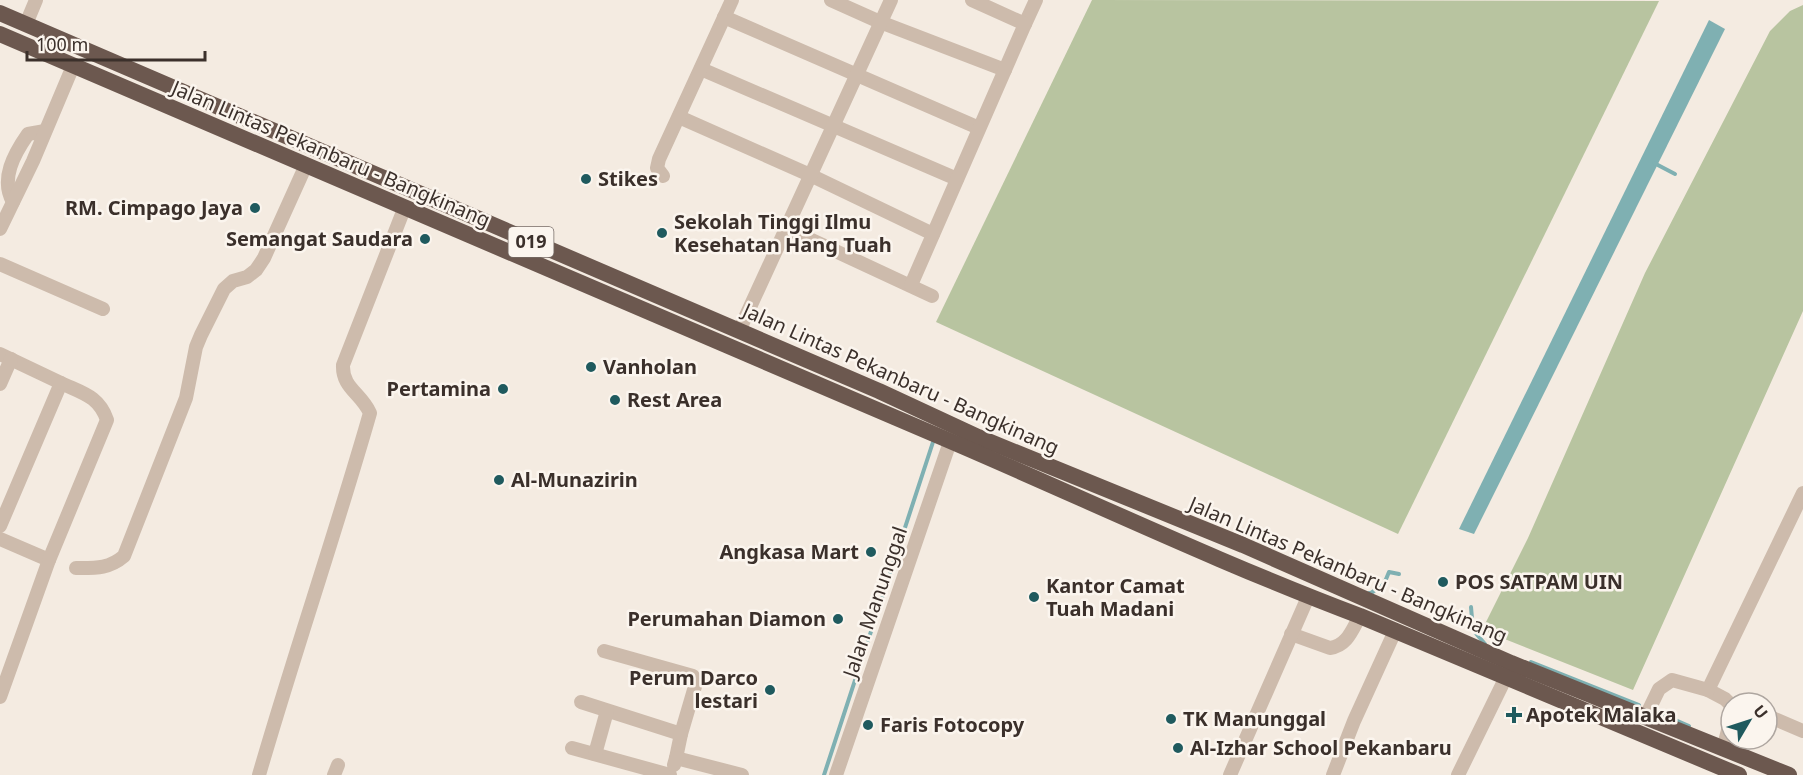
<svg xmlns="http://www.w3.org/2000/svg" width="1803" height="775" font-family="'Noto Sans',sans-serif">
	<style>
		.green { fill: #b8c4a0 }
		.water { fill: #7fb0b2 }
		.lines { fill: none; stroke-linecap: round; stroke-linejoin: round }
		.stream { stroke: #7fb0b2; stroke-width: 4 }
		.minor { stroke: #cdbbac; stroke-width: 14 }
		.trunk { stroke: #6c584f; stroke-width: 16 }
		.poi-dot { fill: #1f5a5e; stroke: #fbf5ee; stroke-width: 2 }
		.labels { text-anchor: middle; stroke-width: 5; stroke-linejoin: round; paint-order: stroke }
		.shield { fill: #fbf5ee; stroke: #756b66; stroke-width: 1.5 }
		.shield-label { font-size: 18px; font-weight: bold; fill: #3b302b }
		.street-label { font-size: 20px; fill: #3b302b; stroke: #fbf5ee }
		.poi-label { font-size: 20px; font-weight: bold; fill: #3b302b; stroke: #fbf5ee; text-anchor: start }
	</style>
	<rect width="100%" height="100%" fill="#f4ebe1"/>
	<!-- green -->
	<g class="green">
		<polygon points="1092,0 1659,1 1398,534 936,322"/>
		<polygon points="1803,5 1803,311 1633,690 1482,630 1528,538 1645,273 1770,31 1790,11"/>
	</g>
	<!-- water -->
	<polygon class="water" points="1709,20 1725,29 1474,534 1459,529"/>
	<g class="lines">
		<!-- stream -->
		<g class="stream">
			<polyline points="1654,163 1675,174"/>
			<polyline points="1369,593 1371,593 1384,584 1389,572 1399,574"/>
			<polyline points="1471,607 1473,630 1485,644"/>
			<polyline points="1531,662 1639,705"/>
			<polyline points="1657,712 1689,726"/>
			<polyline points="824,775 934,439"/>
		</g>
		<!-- minor -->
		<g class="minor">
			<polyline points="831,0 880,22 1005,70"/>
			<polyline points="724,17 979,128"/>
			<polyline points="26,24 36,0"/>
			<polyline points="1025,24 1036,0"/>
			<polyline points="701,69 957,179"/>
			<polyline points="679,117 810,175 933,234"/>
			<polyline points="663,176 657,168 659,159 732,0"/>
			<path d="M13,202c-13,-23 1,-48 15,-68l17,-3"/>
			<polyline points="786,228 932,296"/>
			<polyline points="0,229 33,161 73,66"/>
			<polyline points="0,264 103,309"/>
			<polyline points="911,285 1025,24 972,0"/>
			<polyline points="739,331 891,0"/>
			<polyline points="0,354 61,383 0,526"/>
			<polyline points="0,384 11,359"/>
			<polyline points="0,539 49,560 0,697"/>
			<path d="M49,560l58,-140c-8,-24 -25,-27 -46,-37"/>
			<path d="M76,568c19,0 33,1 48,-12l62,-158 10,-51 5,-12 23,-46 9,-8 14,-4 9,-7 8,-12 42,-93"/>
			<path d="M1291,634l39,14c17,-2 22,-18 30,-32"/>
			<polyline points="604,651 693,676 696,683 681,734 676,758"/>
			<polyline points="1708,690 1725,699 1731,705"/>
			<polyline points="581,702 681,734"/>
			<polyline points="1770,717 1803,731"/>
			<polyline points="1645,718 1659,689 1672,680 1708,690 1803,493"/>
			<polyline points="572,748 670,775"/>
			<polyline points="1723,749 1731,719"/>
			<polyline points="595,754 607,711"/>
			<polyline points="674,765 676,758 742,775"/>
			<path d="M259,775c35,-121 76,-240 111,-362 -9,-20 -28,-25 -27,-48l61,-156"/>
			<polyline points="334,775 338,765"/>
			<polyline points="836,775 950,442"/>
			<polyline points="1230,775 1308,597"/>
			<polyline points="1333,775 1354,721 1395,631"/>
			<polyline points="1458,775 1506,677"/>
		</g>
		<!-- trunk -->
		<g class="trunk">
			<polyline points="0,13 879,391 978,437 1243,545 1511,663 1789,775"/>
			<path d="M0,34c309,135 619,267 929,398 144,61 285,129 431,184l379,159"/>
		</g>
	</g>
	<!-- markers -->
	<g class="poi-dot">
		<circle cx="586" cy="179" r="6"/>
		<circle cx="255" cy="208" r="6"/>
		<circle cx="662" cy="233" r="6"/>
		<circle cx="425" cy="239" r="6"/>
		<circle cx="591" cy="367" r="6"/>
		<circle cx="503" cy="389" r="6"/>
		<circle cx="615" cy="400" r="6"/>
		<circle cx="499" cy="480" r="6"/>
		<circle cx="871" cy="552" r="6"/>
		<circle cx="1443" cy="582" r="6"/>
		<circle cx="1034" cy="597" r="6"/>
		<circle cx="838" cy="619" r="6"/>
		<circle cx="770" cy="690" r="6"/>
		<path d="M1511 706h6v6h6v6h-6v6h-6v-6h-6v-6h6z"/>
		<circle cx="1171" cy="719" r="6"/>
		<circle cx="868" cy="725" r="6"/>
		<circle cx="1178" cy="748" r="6"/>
	</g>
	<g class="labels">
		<!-- shield labels -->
		<rect class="shield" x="508.5" y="227" width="45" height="30" rx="4.5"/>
		<g class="shield-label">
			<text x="531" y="248">019</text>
		</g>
		<!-- street labels -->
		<g class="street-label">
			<text transform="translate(331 154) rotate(23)" y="7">Jalan Lintas Pekanbaru - Bangkinang</text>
			<text transform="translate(901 379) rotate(24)" y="7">Jalan Lintas Pekanbaru - Bangkinang</text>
			<text transform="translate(1348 570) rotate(23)" y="7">Jalan Lintas Pekanbaru - Bangkinang</text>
			<text transform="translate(875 602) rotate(-71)" y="7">Jalan Manunggal</text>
		</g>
		<!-- poi labels -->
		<g class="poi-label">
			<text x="598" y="186">Stikes</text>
			<text x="243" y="215" text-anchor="end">RM. Cimpago Jaya</text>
			<text x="674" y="229">Sekolah Tinggi Ilmu<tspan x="674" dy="23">Kesehatan Hang Tuah</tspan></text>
			<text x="413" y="246" text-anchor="end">Semangat Saudara</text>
			<text x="603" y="374">Vanholan</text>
			<text x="491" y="396" text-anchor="end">Pertamina</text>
			<text x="627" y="407">Rest Area</text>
			<text x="511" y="487">Al-Munazirin</text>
			<text x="859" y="559" text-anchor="end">Angkasa Mart</text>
			<text x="1455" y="589">POS SATPAM UIN</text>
			<text x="1046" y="593">Kantor Camat<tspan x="1046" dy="23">Tuah Madani</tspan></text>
			<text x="826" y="626" text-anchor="end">Perumahan Diamon</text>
			<text x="758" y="685" text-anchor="end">Perum Darco<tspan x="758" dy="23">lestari</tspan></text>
			<text x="1526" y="722">Apotek Malaka</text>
			<text x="1183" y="726">TK Manunggal</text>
			<text x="880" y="732">Faris Fotocopy</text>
			<text x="1190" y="755">Al-Izhar School Pekanbaru</text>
		</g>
	</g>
	<!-- north arrow -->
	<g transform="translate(1749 721) rotate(51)"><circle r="28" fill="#fbf5ee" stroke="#aea6a0" stroke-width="1.5"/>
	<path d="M0-4.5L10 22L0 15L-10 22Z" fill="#1f5a5e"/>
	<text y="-9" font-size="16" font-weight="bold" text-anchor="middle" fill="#3b302b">U</text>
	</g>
	<!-- scale -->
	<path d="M27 51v9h178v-9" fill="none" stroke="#3b302b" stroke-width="3"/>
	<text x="36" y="51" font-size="18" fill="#3b302b" stroke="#fbf5ee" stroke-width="4.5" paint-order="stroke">100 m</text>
</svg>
